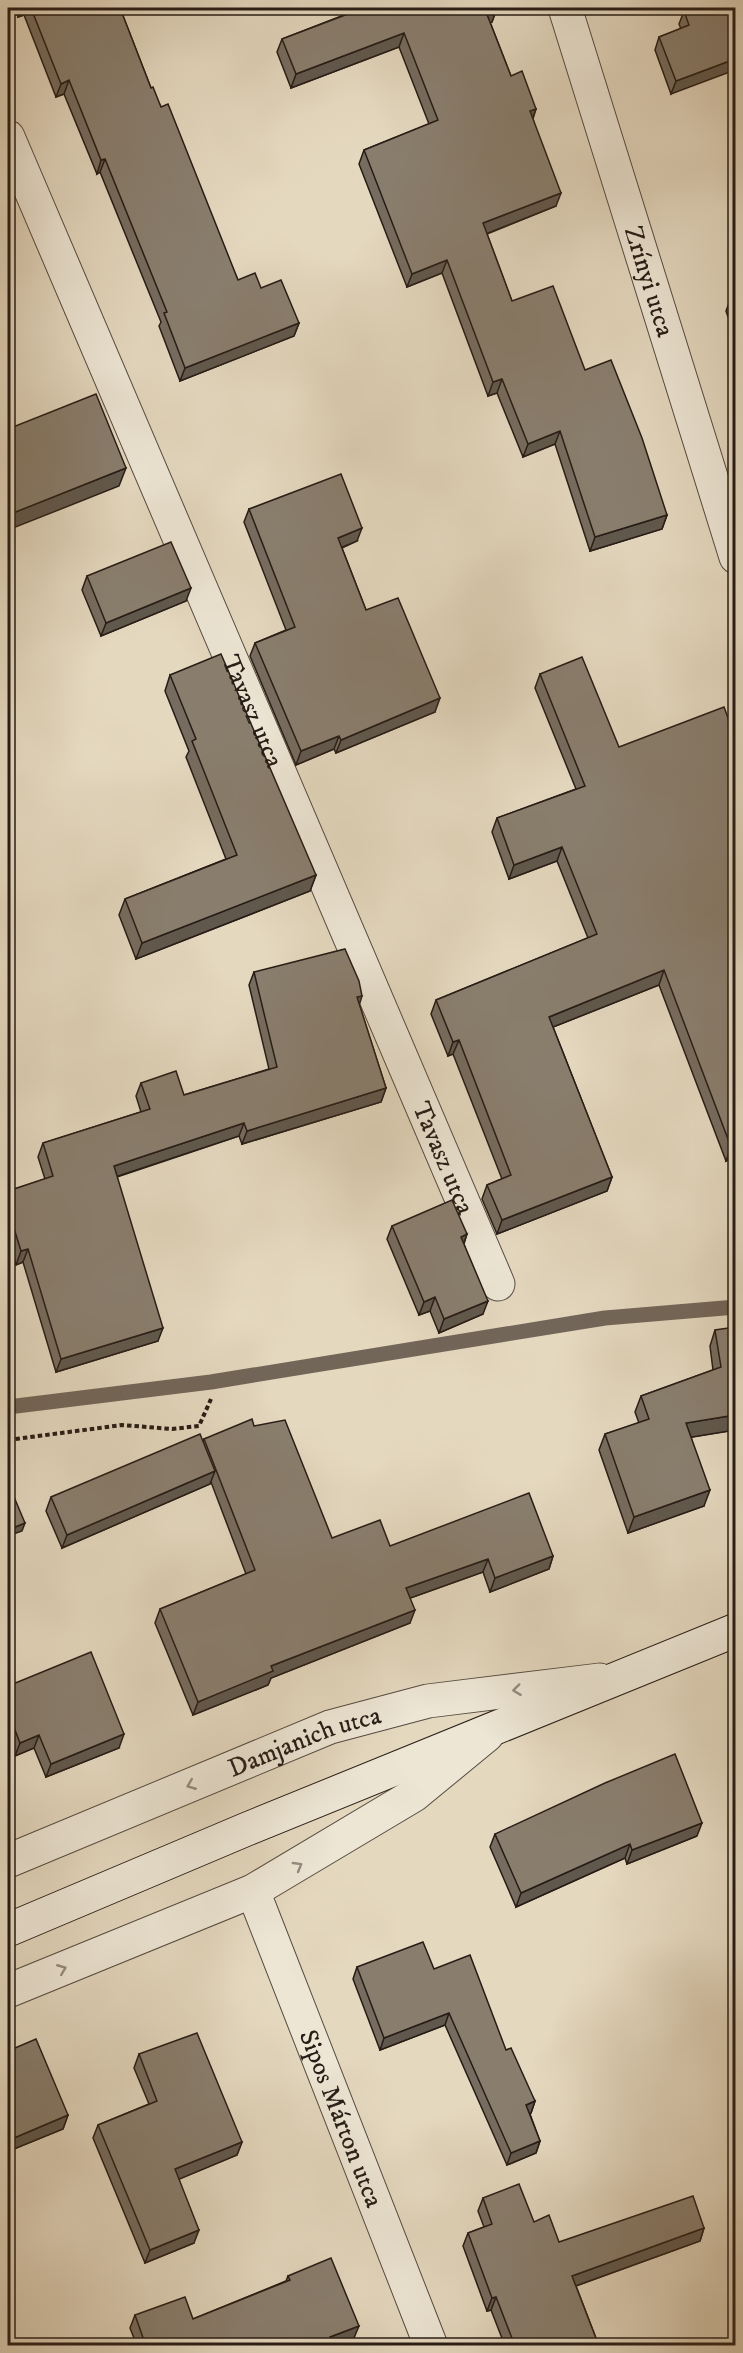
<svg xmlns="http://www.w3.org/2000/svg" width="743" height="2353" font-family="'IM FELL DW Pica',serif">
	<style>
		.lines { fill: none; stroke-linecap: round; stroke-linejoin: round }
		.stream { stroke: #726659; stroke-width: 15 }
		.street-casing { stroke: #564b40; stroke-width: 35 }
		.secondary-casing { stroke: #271c16; stroke-width: 35 }
		.path { stroke: #271c16; stroke-width: 4; stroke-dasharray: 4.5 3; stroke-linecap: butt }
		.street { stroke: #ede6d5; stroke-width: 33 }
		.secondary { stroke: #ede6d5; stroke-width: 33 }
		.wall { fill: #766c5f; stroke: #271c16; stroke-width: 1.5 }
		.shaded-wall { fill: #60584d; stroke: #271c16; stroke-width: 1.5 }
		.building { fill: #897e6e; stroke: #271c16; stroke-width: 1.5 }
		.oneway { stroke: #948b7f }
		.labels { text-anchor: middle; stroke-width: 4.5; stroke-linejoin: round; paint-order: stroke }
		.street-label { font-size: 26px; fill: #271c16; stroke: #ede6d5 }
	</style>
	<rect width="100%" height="100%" fill="#e4d8bf"/>
	<filter id="stains"><feTurbulence type="fractalNoise" baseFrequency=".00333" numOctaves="4"/><feColorMatrix values="0 0 0 0 .2 0 0 0 0 .09 0 0 0 0 .02 0 0 0 .5 -.17"/></filter>
	<radialGradient id="worn" r=".72"><stop offset=".6" stop-color="#630" stop-opacity="0"/><stop offset="1" stop-color="#630" stop-opacity=".3"/></radialGradient>
	<g class="lines">
		<!-- stream -->
		<polyline class="stream" points="8,1407 211,1382 605,1318 736,1307"/>
		<defs>
			<g id="street">
				<path id="s1" d="M565,8l171,549"/>
				<path id="s2" d="M8,137l490,1147"/>
				<path id="s3" d="M8,1861l322,-134 98,-26 172,-21"/>
				<path id="s4" d="M253,1891l178,455"/>
				<polyline points="8,1991 253,1891 414,1795 487,1735"/>
			</g>
			<polyline id="secondary" points="8,1930 247,1829 736,1630"/>
		</defs>
		<!-- street casing -->
		<use href="#street" class="street-casing"/>
		<!-- secondary casing -->
		<use href="#secondary" class="secondary-casing"/>
		<!-- path -->
		<polyline class="path" points="8,1440 122,1425 172,1429 199,1426 211,1399"/>
		<!-- street -->
		<use href="#street" class="street"/>
		<!-- secondary -->
		<use href="#secondary" class="secondary"/>
	</g>
	<!-- wall -->
	<g class="wall">
		<polygon points="15,8 120,8 151,88 161,107 238,280 261,288 299,323 294,336 180,381 159,326 161,322 100,172 97,174 64,94 56,97 24,15 18,17"/>
		<polygon points="341,8 497,8 492,22 490,22 511,76 536,109 533,119 556,206 487,234 512,301 585,370 667,515 662,529 590,551 555,444 523,457 497,393 488,396 442,273 407,287 359,164 364,150 429,124 399,47 291,88 277,52 282,39 344,15"/>
		<polygon points="721,8 671,94 655,50 659,37 681,29 679,24 684,11"/>
		<polygon points="735,296 735,337 726,311 731,298"/>
		<polygon points="249,509 357,541 342,548 366,610 435,712 336,753 334,749 296,765 250,656 255,643 286,630 244,522"/>
		<polygon points="87,576 186,601 101,636 82,590"/>
		<polygon points="540,674 619,747 735,737 735,795 734,796 735,1157 726,1161 659,985 553,1027 612,1177 607,1191 497,1234 482,1199 487,1185 502,1179 453,1054 448,1056 431,1014 436,1000 588,938 557,861 509,879 492,832 497,818 576,789 535,688"/>
		<polygon points="170,675 316,875 310,891 136,959 119,915 125,899 226,859 186,757 189,751 165,691"/>
		<polygon points="254,972 359,1004 386,1088 381,1102 242,1144 239,1136 117,1177 158,1341 56,1372 23,1262 16,1265 8,1238 8,1191 45,1179 38,1157 43,1143 141,1112 136,1096 141,1083 184,1095 269,1069 249,985"/>
		<polygon points="735,1209 735,1240 732,1218"/>
		<polygon points="392,1226 467,1234 464,1244 483,1314 439,1333 430,1311 419,1315 387,1239"/>
		<polygon points="715,1330 735,1430 691,1437 704,1506 628,1533 599,1450 605,1434 639,1423 635,1412 641,1396 713,1370 710,1346"/>
		<polygon points="254,1426 332,1538 390,1546 553,1556 549,1569 490,1592 483,1572 410,1598 410,1623 271,1678 268,1685 193,1715 155,1623 160,1609 246,1574 211,1482 210,1484 62,1548 46,1511 51,1497 203,1441 204,1439"/>
		<polygon points="8,1686 119,1748 46,1777 34,1748 15,1756 8,1737"/>
		<polygon points="495,1834 697,1836 627,1864 625,1858 516,1907 490,1847"/>
		<polygon points="357,1967 434,1969 506,2050 535,2101 531,2113 530,2114 540,2141 536,2153 507,2165 445,2025 380,2050 353,1979"/>
		<polygon points="8,2051 68,2115 63,2129 9,2151 8,2149"/>
		<polygon points="139,2054 242,2142 237,2155 179,2179 194,2243 145,2263 93,2138 98,2125 149,2104 134,2068"/>
		<polygon points="483,2198 534,2222 559,2242 704,2228 700,2241 576,2286 599,2346 505,2346 491,2310 487,2311 463,2246 468,2233 484,2227 478,2211"/>
		<polygon points="288,2276 354,2338 336,2346 137,2346 130,2328 135,2315 193,2319 286,2281"/>
	</g>
	<!-- shaded-wall -->
	<g class="shaded-wall">
		<polygon points="22,8 27,8 24,15 18,17"/>
		<polygon points="497,8 492,22 481,26 486,12"/>
		<polygon points="404,33 399,47 291,88 296,74"/>
		<polygon points="735,59 735,70 671,94 676,81"/>
		<polygon points="69,80 64,94 56,97 61,84"/>
		<polygon points="536,109 531,122 530,111"/>
		<polygon points="105,159 100,172 97,174 101,160"/>
		<polygon points="561,193 556,206 478,237 483,223"/>
		<polygon points="447,260 442,273 407,287 412,274"/>
		<polygon points="299,323 294,336 180,381 185,368"/>
		<polygon points="502,379 497,393 488,396 493,382"/>
		<polygon points="560,431 555,444 523,457 528,444"/>
		<polygon points="126,468 119,486 8,530 8,515"/>
		<polygon points="667,515 662,529 590,551 595,537"/>
		<polygon points="362,528 357,541 333,551 338,538"/>
		<polygon points="191,588 186,601 101,636 106,623"/>
		<polygon points="440,698 435,712 336,753 341,740"/>
		<polygon points="339,736 334,749 296,765 301,751"/>
		<polygon points="735,783 735,795 724,799 730,785"/>
		<polygon points="562,847 557,861 509,879 514,865"/>
		<polygon points="316,875 310,891 136,959 142,943"/>
		<polygon points="664,970 659,985 543,1031 549,1017"/>
		<polygon points="362,996 358,1009 357,997"/>
		<polygon points="459,1040 453,1054 448,1056 453,1042"/>
		<polygon points="386,1088 381,1102 242,1144 247,1131"/>
		<polygon points="244,1123 239,1136 109,1179 114,1166"/>
		<polygon points="735,1145 735,1157 726,1161 731,1147"/>
		<polygon points="612,1177 607,1191 497,1234 502,1220"/>
		<polygon points="467,1234 462,1248 461,1237"/>
		<polygon points="28,1249 23,1262 16,1265 21,1251"/>
		<polygon points="435,1297 430,1311 419,1315 424,1302"/>
		<polygon points="488,1301 483,1314 439,1333 444,1319"/>
		<polygon points="163,1328 158,1341 56,1372 61,1359"/>
		<polygon points="735,1415 735,1430 680,1439 686,1423"/>
		<polygon points="215,1471 210,1484 62,1548 67,1535"/>
		<polygon points="710,1490 704,1506 628,1533 634,1517"/>
		<polygon points="25,1523 22,1531 8,1536 8,1530"/>
		<polygon points="553,1556 549,1569 490,1592 495,1578"/>
		<polygon points="488,1559 483,1572 402,1601 406,1588"/>
		<polygon points="415,1610 410,1623 271,1678 268,1685 193,1715 198,1702 271,1666"/>
		<polygon points="124,1734 119,1748 46,1777 51,1764"/>
		<polygon points="39,1735 34,1748 15,1756 20,1743"/>
		<polygon points="702,1823 697,1836 627,1864 632,1850"/>
		<polygon points="630,1844 625,1858 516,1907 521,1893"/>
		<polygon points="449,2013 445,2025 380,2050 384,2038"/>
		<polygon points="535,2101 531,2113 522,2117 526,2105"/>
		<polygon points="68,2115 63,2129 9,2151 14,2138"/>
		<polygon points="540,2141 536,2153 507,2165 511,2153"/>
		<polygon points="242,2142 237,2155 170,2183 175,2169"/>
		<polygon points="704,2228 700,2241 567,2289 572,2276"/>
		<polygon points="199,2230 194,2243 145,2263 150,2250"/>
		<polygon points="496,2297 491,2310 487,2311 492,2298"/>
		<polygon points="359,2326 354,2338 336,2346 327,2346 330,2337"/>
	</g>
	<!-- building -->
	<g class="building">
		<polygon points="31,8 120,8 151,88 153,87 161,107 168,104 238,280 255,273 261,288 281,280 299,323 185,368 164,313 167,312 105,159 101,160 69,80 61,84"/>
		<polygon points="351,8 497,8 486,12 511,76 522,71 536,109 530,111 561,193 483,223 512,301 553,286 585,370 611,360 642,438 667,515 595,537 560,431 528,444 502,379 493,382 447,260 412,274 364,150 438,120 404,33 296,74 282,39 353,12"/>
		<polygon points="692,8 721,8 723,13 735,8 735,59 676,81 659,37 689,25 684,11"/>
		<polygon points="735,296 735,310 731,298"/>
		<polygon points="96,394 126,468 8,515 8,429"/>
		<polygon points="341,474 362,528 338,538 366,610 398,598 440,698 341,740 339,736 301,751 255,643 295,627 249,509"/>
		<polygon points="171,542 191,588 106,623 87,576"/>
		<polygon points="221,654 316,875 142,943 125,899 237,855 192,741 196,739 170,675"/>
		<polygon points="582,657 619,747 724,707 735,737 735,783 730,785 735,801 735,1145 731,1147 664,970 549,1017 612,1177 502,1220 487,1185 511,1175 459,1040 453,1042 436,1000 597,934 562,847 514,865 497,818 585,786 540,674"/>
		<polygon points="345,949 359,981 362,996 357,997 386,1088 247,1131 244,1123 114,1166 163,1328 61,1359 28,1249 21,1251 8,1209 8,1191 53,1176 43,1143 150,1109 141,1083 176,1071 184,1095 277,1067 254,972"/>
		<polygon points="452,1200 467,1234 461,1237 488,1301 444,1319 435,1297 424,1302 392,1226"/>
		<polygon points="735,1327 735,1415 686,1423 710,1490 634,1517 605,1434 649,1419 641,1396 721,1367 715,1330"/>
		<polygon points="252,1419 254,1426 285,1420 332,1538 380,1520 390,1546 529,1493 553,1556 495,1578 488,1559 406,1588 415,1610 271,1666 273,1671 198,1702 160,1609 255,1570 204,1439"/>
		<polygon points="200,1434 215,1471 67,1535 51,1497"/>
		<polygon points="8,1485 9,1485 25,1523 8,1530"/>
		<polygon points="91,1652 124,1734 51,1764 39,1735 20,1743 8,1712 8,1686"/>
		<polygon points="675,1754 702,1823 632,1850 630,1844 521,1893 495,1834 605,1783"/>
		<polygon points="423,1942 434,1969 470,1955 506,2050 511,2048 535,2101 526,2105 540,2141 511,2153 449,2013 384,2038 357,1967"/>
		<polygon points="197,2033 242,2142 175,2169 199,2230 150,2250 98,2125 157,2101 139,2054"/>
		<polygon points="36,2039 68,2115 14,2138 8,2124 8,2051"/>
		<polygon points="519,2184 534,2222 549,2215 559,2242 693,2196 704,2228 572,2276 599,2346 515,2346 496,2297 492,2298 468,2233 492,2224 483,2198"/>
		<polygon points="331,2258 359,2326 330,2337 334,2346 146,2346 135,2315 185,2297 193,2319 290,2280 288,2276"/>
	</g>
	<!-- one-way arrows -->
	<defs><path id="oneway-chevron" d="M-2-3.5L2.5 0L-2 3.5" fill="none" stroke-width="1.6" stroke-linecap="round" stroke-linejoin="round" transform="scale(1.5)"/></defs>
	<g class="oneway">
		<use href="#oneway-chevron" transform="translate(517 1690) rotate(173)"/>
		<use href="#oneway-chevron" transform="translate(191 1785) rotate(158)"/>
		<use href="#oneway-chevron" transform="translate(298 1866) rotate(-30)"/>
		<use href="#oneway-chevron" transform="translate(62 1969) rotate(-22)"/>
	</g>
	<g class="labels">
		<!-- street labels -->
		<g class="street-label">
			<text dy="9" stroke="none"><textPath href="#s1" startOffset="286">Zrínyi utca</textPath></text>
			<text dy="9" stroke="none"><textPath href="#s2" startOffset="624">Tavasz utca</textPath></text>
			<text dy="9" stroke="none"><textPath href="#s2" startOffset="1110">Tavasz utca</textPath></text>
			<text dy="9" stroke="none"><textPath href="#s3" startOffset="320">Damjanich utca</textPath></text>
			<text dy="9" stroke="none"><textPath href="#s4" startOffset="244">Sipos Márton utca</textPath></text>
		</g>
	</g>
	<!-- margin -->
	<rect width="743" height="2353" fill="none" stroke="#e4d8bf" stroke-width="30"/>
	<rect x="9" y="9" width="725" height="2335" fill="none" stroke="#271c16" stroke-width="3"/>
	<rect x="15" y="15" width="713" height="2323" fill="none" stroke="#271c16" stroke-width="1.5"/>
	<rect width="100%" height="100%" filter="url(#stains)"/>
	<rect width="100%" height="100%" fill="url(#worn)"/>
</svg>
